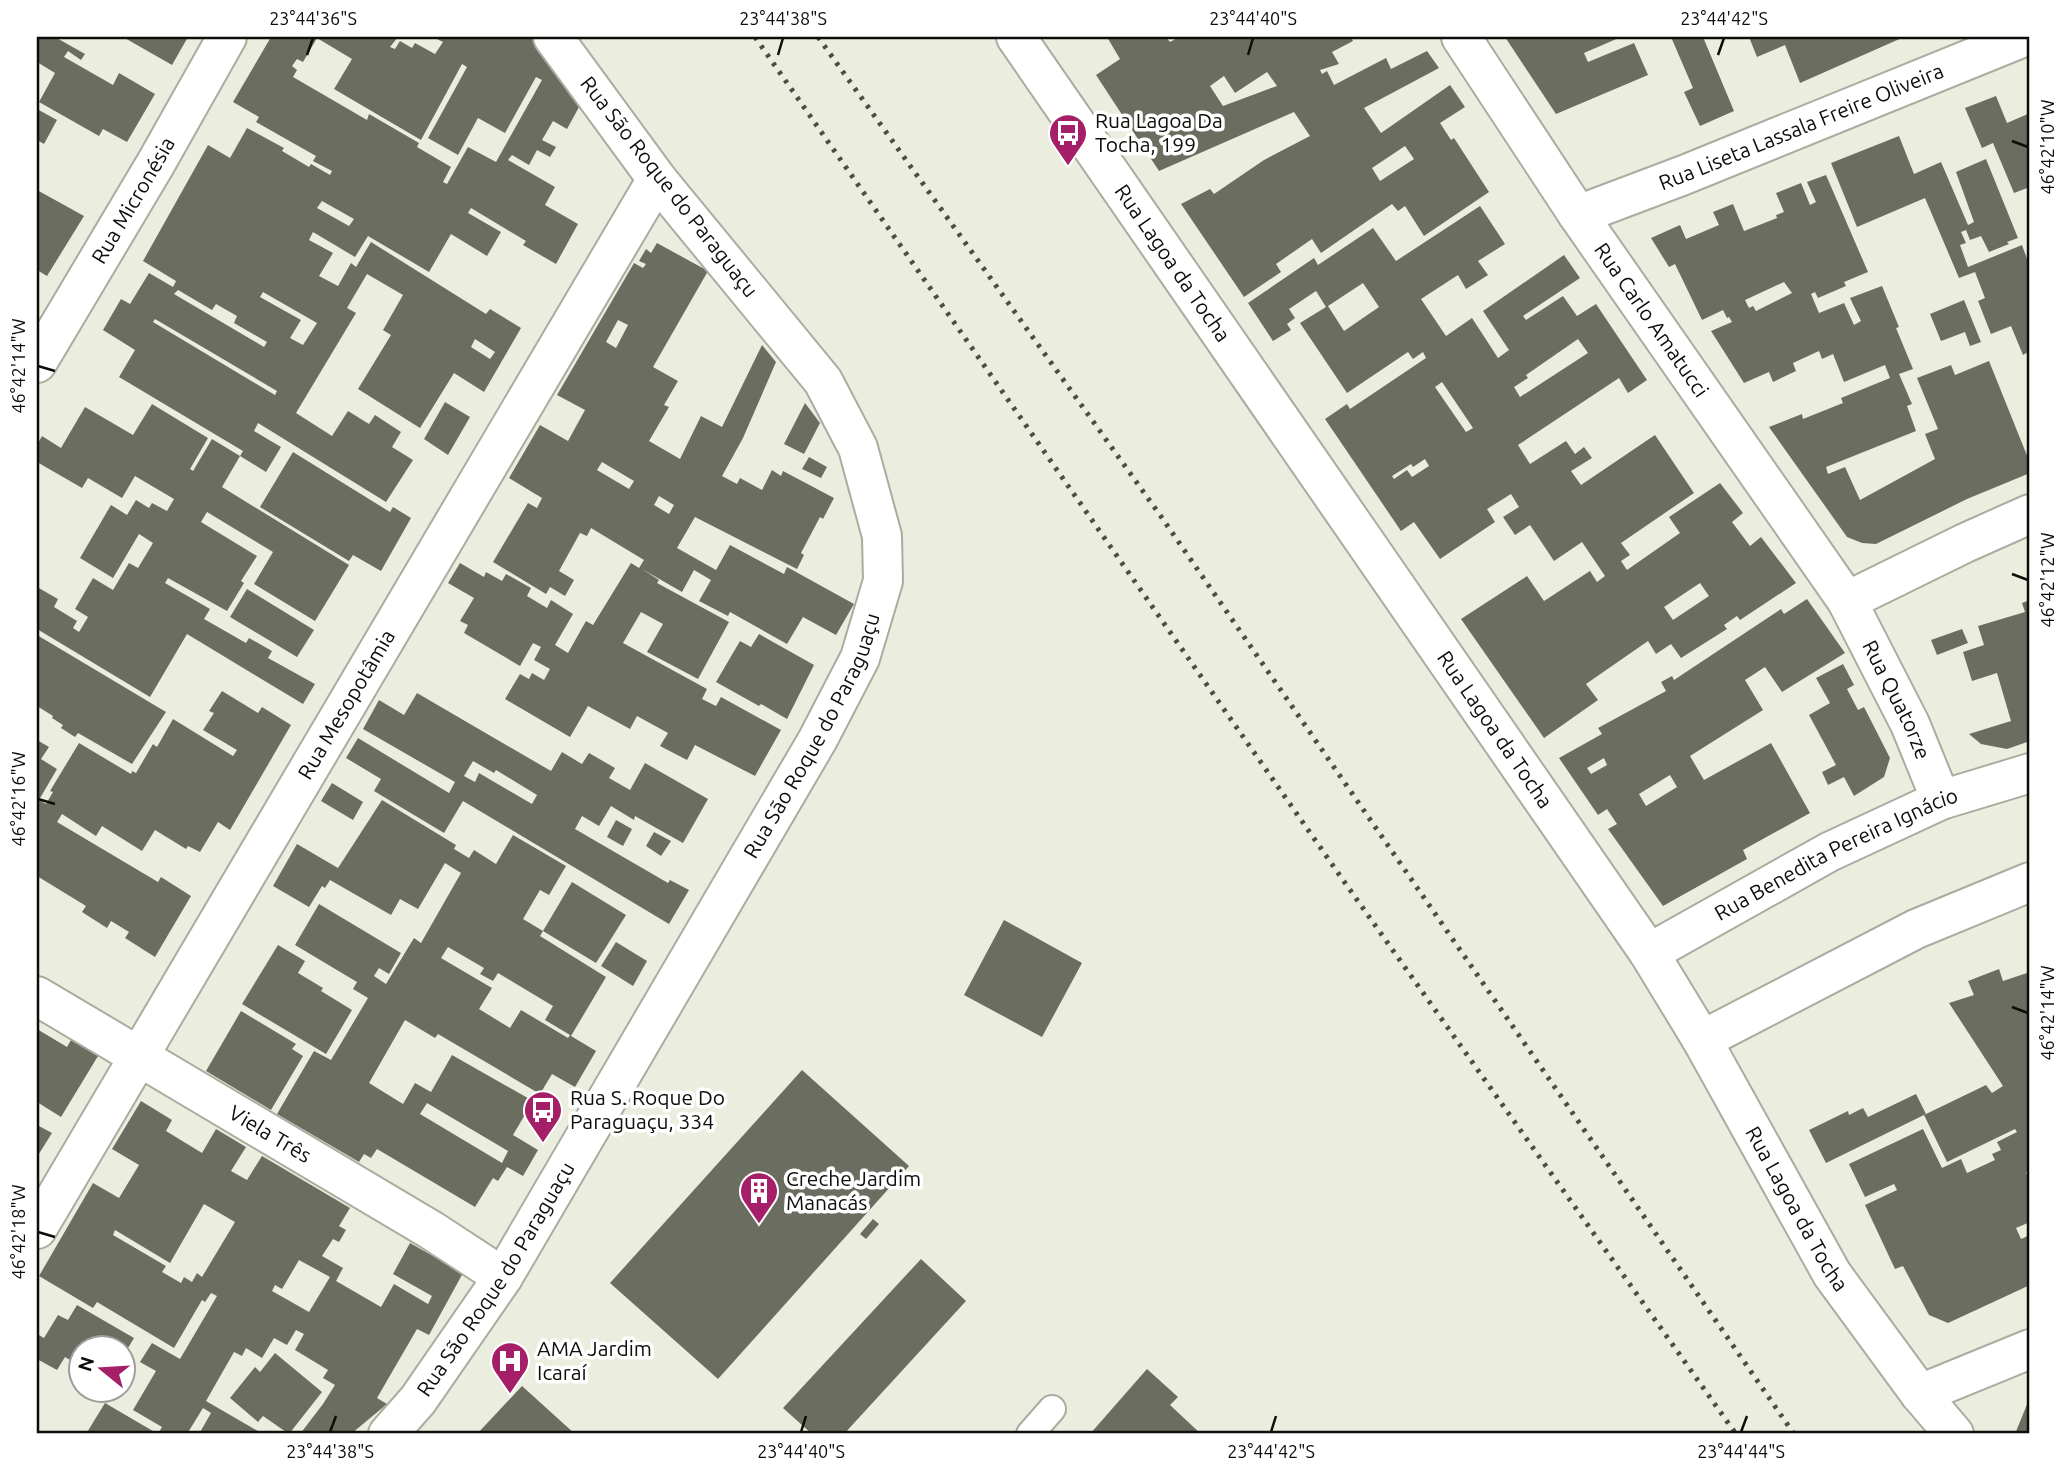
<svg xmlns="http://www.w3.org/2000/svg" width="2067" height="1471" font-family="Ubuntu,sans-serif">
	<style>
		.building { fill: #6b6d60; fill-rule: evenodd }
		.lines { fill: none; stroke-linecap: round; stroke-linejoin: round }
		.service-casing { stroke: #aaac9f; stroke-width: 30 }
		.minor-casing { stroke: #aaac9f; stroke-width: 42 }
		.service { stroke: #fff; stroke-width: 26 }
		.minor { stroke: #fff; stroke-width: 38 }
		.rail { stroke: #4d4d46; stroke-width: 5; stroke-dasharray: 3.5 7; stroke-linecap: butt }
		.ticks { fill: none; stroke: #0d0d09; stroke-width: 2.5 }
		.labels { text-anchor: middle; stroke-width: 7; stroke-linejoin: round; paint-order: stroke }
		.poi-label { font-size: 21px; fill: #0d0d09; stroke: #fff; text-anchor: start }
		.street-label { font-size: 21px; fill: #0d0d09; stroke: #fff }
		.neatline { fill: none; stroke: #0d0d09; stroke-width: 2.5 }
		.ticks-label { font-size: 18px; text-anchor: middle; fill: #0d0d09 }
	</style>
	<rect width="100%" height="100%" fill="#ebeedf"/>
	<!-- building -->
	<g class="building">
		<polygon points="37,37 55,37 85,54 81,60 68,51 64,57 113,85 119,73 155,94 127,142 103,129 99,136 39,102 55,73 37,62"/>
		<polygon points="123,37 188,37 172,65"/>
		<path d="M271,37h127l-8,10 5,2 5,-8 12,7 3,-5 20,11 8,-12 -10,-5h105l46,61 -17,31 -14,-8 -11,19 14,7 -6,10 -13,-7 -8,15 -17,-10 -4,5 47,27 -10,18 33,19 -22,40 -33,-19 3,-4 -55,-33 -3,5 33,19 -14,24 -36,-22 -22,38 -61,-36 -13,21 -42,-25 -4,8 24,13 -14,23 19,10 13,-23 5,4 15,-25 115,72 4,-5 31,19 -37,64 -30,-19 -34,55 -62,-39 33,-54 -8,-5 20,-35 -36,-21 -20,34 9,5 -60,100 36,23 16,-25 21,13 6,-9 26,17 -9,15 21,13 -27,42 -128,-79 -4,8 27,16 -15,25 -26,-16 3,-5 -124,-74 16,-27 -32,-20 18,-31 9,5 19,-31 24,14 3,-6 -33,-20 65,-116 22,13 17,-30 37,20 -2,3 27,16 2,-3 19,11 2,-4 -19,-10 3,-5 -60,-34 3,-5 -26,-15zM317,38l35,21 -18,30 87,51 41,-76 5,3 -39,71 30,17 20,-37 27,15 31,-56 6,3 -46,82 -28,-15 -21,37 -4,-2 8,-15 -34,-20 2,-4 -50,-29 -2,6 -74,-43 4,-7 -5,-4 5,-7 6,3zM322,201l32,18 -5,7 -32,-18zM178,290l34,20 4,-6 21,12 -3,7 33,19 -3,5 -90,-53zM263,292l54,31 -14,22 -13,-7 11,-18 -41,-23zM155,319l122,72 -2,4 -122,-73zM475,339l20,13 -5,7 -19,-12z"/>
		<path d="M1107,37h59l4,5 9,-5h172l2,4 -21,11 7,12 -19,6 2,4 5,-3 7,14 52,-27 5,11 36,-18 12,17 -75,40 17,25 69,-48 15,22 -25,16 11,17 3,-2 35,54 -65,44 -19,-30 -7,5 -6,-7 -71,49 -9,-14 -36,25 5,8 -37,25 -63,-93 29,-15 4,5 50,-34 46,-24 -16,-24 -135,59 -63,-96 24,-16zM1267,72l10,14 -54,20 -13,-20 14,-10 11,17zM1405,146l9,13 -34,22 -8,-13z"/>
		<polygon points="1505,37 1621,37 1584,53 1588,62 1634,43 1648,75 1556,114"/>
		<polygon points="1671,37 1703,37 1734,111 1700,126 1684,92 1693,88"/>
		<polygon points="1749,37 1904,37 1800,83 1785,45 1757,57"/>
		<polygon points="1996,96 2007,123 2030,113 2030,187 2014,193 1993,143 1982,148 1965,108"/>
		<polygon points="37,109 57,120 44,144 37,140"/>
		<polygon points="1899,136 1914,174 1941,162 1968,225 1974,222 1956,172 1986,159 2018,238 2007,242 2009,244 1989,252 1981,236 1970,240 1966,230 1961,232 1966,243 1960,245 1968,267 2022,245 2030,267 2030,351 2023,355 2011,326 1991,334 1978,301 1985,298 1975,272 1959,278 1925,198 1857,227 1831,163"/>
		<path d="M1826,175l42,97 -24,10 2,4 -28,12 -3,-6 -4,2 8,19 25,-10 10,22 7,-4 -11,-23 32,-12 17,41 -3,1 17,41 -14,5 13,30 -5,2 9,25 -90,36 2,7 17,-7 15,33 75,-41 -10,-25 13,-5 -21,-51 34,-13 4,10 34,-14 41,102v10l-63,26 -91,45 -14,-1 -15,-6 -78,-110 33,-13 1,5 40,-16 -2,-5 49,-20 -5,-13 -41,17 -11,-28 -11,5 -3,-8 -26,12 3,8 -23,11 -4,-10 -25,11 -33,-52 21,-9 -3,-5 -2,1 -4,-8 -21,10 -27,-56 -6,3 -18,-29 29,-13 6,14 33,-14 -6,-13 20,-8 11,27 33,-13 -1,-3 8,-3 -8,-19 25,-10 9,22 6,-3 -9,-20zM1784,282l8,11 -36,18 -3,-5 -4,2 -4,-8z"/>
		<polygon points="37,190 84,216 47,276 37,270"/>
		<path d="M1480,206l25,38 -27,17 10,14 -22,14 -8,-14 -37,24 25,37 26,-18 26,40 11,-8 -26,-39 81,-56 16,23 -57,38 3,4 37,-24 14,20 19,-12 51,76 -19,13 -9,-15 -101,67 12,19 36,-23 9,13 9,-7 8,11 -21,13 10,14 74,-50 39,58 -73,50 9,12 -9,6 6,9 53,-37 -11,-16 51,-34 23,30 -11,9 18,24 11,-9 35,46 -56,37 -3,-4 -13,9 3,4 -46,29 -10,-14 -15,10 -8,-13 -62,43 12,16 -54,38 -83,-119 66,-43 17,25 46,-30 7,11 8,-6 -23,-34 -28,19 -24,-36 -15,10 -12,-18 16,-10 -8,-13 -24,15 8,13 -55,37 -26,-37 -13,9 -76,-112 22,-15 3,5 76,-51 -3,-6 -10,7 -5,-7 -61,41 -47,-70 26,-16 -10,-16 -27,18 6,9 -8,6 4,6 -18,11 -25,-38 66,-45 4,7 55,-37 23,33zM1363,283l16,24 -35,24 -16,-25zM1578,339l10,14 -68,44 -6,-10 14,-9 -2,-3zM1442,382l31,46 -7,4 -31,-45zM1425,459l4,7 -17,11 -5,-7 -13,9 -2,-3 19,-12 2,3zM1700,583l9,13 -36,24 -9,-13z"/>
		<path d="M657,243l51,28 -55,96 25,14 -14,24 5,2 -20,34 31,18 21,-43 21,11 40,-82 14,17 -33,76 -21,38 15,8 3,-6 22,12 10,-20 9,6 2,-5 51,27 -11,21 -3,-2 -19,36 3,2 -7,14 -102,-52 -18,31 39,22 14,-25 54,29 3,-7 67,37 -18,31 -33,-18 -16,27 -57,-32 -2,4 -29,-15 12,-21 -17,-10 -12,22 -40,-23 17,11 -2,3 72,39 -31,57 -51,-27 16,-28 -22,-12 -18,31 84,46 -5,10 14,7 5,-9 60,33 -26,46 -60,-31 -8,15 -27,-14 8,-13 -31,-17 -7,13 -42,-23 -18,31 -65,-38 15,-25 9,5 3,-6 12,7 6,-11 -16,-9 7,-13 -8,-4 -13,23 -56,-33 4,-8 -8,-4 14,-23 -26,-15 12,-20 24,14 2,-5 16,9 4,-7 25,14 -4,8 20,12 4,-8 22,14 -18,31 13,8 18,-32 7,4 38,-62 8,5 5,-8 -53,-32 -4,8 -7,-3 -21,38 15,9 -9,16 -15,-9 -4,7 -53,-32 35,-59 9,5 5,-10 -33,-20 31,-53 28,16 17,-31 -28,-15 77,-132 9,5 3,-4 -7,-3 7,-12 5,4zM618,320l10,5 -12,23 -10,-6zM602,462l32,19 -5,8 -32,-19zM659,496l15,9 -5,9 -15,-9z"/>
		<polygon points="1964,300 1981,342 1970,346 1965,332 1941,341 1930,314"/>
		<polygon points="445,402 470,417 448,455 424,439"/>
		<polygon points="805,403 820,423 804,454 784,444"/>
		<polygon points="152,404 208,438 190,469 193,471 212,439 240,456 222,487 349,565 315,621 254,584 273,552 207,512 201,522 257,556 241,581 244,583 227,611 168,578 165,583 210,609 204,619 246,643 249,638 272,651 268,658 315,684 303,704 187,634 150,697 37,629 37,587 58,599 54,607 77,621 73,628 79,632 88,617 75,609 93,578 113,590 129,563 138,568 153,543 139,534 113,578 80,558 111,505 127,515 136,500 149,508 152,503 167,511 174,499 135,476 122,498 88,478 82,488 37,462 37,445 42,436 61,448 85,407 133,435"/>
		<polygon points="293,452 390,512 393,507 411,518 381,571 353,555 349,561 260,507"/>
		<polygon points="809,457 827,467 821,478 802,469"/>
		<polygon points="247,589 314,630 297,657 230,617"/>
		<path d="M1807,599l38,54 -63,39 -17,-25 -20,13 18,30 -73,46 14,24 67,-37 39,70 -67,37 4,9 -84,47 -55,-77 9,-5 -10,-15 -9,6 -39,-57 43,-24 -4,-6 68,-37 -5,-9 11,-6 2,4 107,-71 3,5zM1604,758l3,7 -16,9 -4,-6zM1670,775l7,12 -31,19 -7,-12z"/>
		<polygon points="2030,600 2030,741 2007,749 1981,744 1969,734 2011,721 1997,673 1972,681 1963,652 1984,645 1978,626 2025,612 2022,603"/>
		<polygon points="1962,629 1968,643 1937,655 1931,640"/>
		<polygon points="759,634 814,665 787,719 761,704 759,706 716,682 740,641 751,647"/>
		<polygon points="37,635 166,712 132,764 78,733 75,737 61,728 63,725 52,718 53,716 37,706"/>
		<polygon points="1843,664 1854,685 1847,689 1858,710 1864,707 1890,758 1884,777 1854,796 1844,777 1828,785 1822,772 1836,765 1809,715 1830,703 1816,678"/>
		<polygon points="222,691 258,713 262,707 291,725 230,830 218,822 200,852 188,846 186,849 155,830 142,851 102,826 96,836 62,814 57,822 158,882 161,877 191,896 155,957 125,938 129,932 111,921 107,928 82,912 86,906 37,876 37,803 39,800 46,804 53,792 50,791 79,743 131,774 132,771 136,773 153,744 157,747 173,719 233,756 237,750 203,730 214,713 209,711"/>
		<path d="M417,693l134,78 11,-19 20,12 7,-11 26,15 -6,10 21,12 15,-27 63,36 -25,44 -48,-27 -1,4 -23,-14 -12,20 -17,-10 -7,13 93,54 2,-3 19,10 -20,34 -206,-123 -19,32 -70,-42 7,-12 -35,-21 12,-20 91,55 6,-11 -92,-53 16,-29 25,15zM473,761l21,12 2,-3 41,25 -5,9 -53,-31 -4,9 -11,-6z"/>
		<polygon points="37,740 49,747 41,759 57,769 39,800 37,798"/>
		<polygon points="332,783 363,802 353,820 321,801"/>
		<path d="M382,800l74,45 -2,4 15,9 5,-8 22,14 17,-29 53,31 -17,29 -9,-5 -17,29 20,12 -3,5 66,41 -35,59 25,15 -21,36 -23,-13 -12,20 -102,-60 -3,4 -30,-18 -36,63 34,21 12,-21 16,9 21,-37 81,46 -20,34 25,15 -15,26 -16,-9 -9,14 -5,-3 -18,29 -98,-58 -6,9 -7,-4 -5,8 -82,-48 37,-63 17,9 37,-62 -15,-9 4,-7 -62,-37 24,-41 82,49 -12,21 -10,-6 -5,8 12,8 28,-46 7,5 40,-70 -16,-10 -27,46 -18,-10 -9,16 -61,-35 -5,8 -3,-2 -13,21 -36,-21 24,-42 41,24zM448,947l36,21 -4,6 13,7 5,-8 55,33 -8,14 25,15 -2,3 -47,-28 -11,18 -31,-19 13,-21 -51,-30zM427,1103l81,48 -6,12 -82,-49z"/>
		<polygon points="616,820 632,829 623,846 607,837"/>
		<polygon points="654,832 671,841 661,856 646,846"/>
		<polygon points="572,882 626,915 596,963 543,931"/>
		<polygon points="1004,920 1082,963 1042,1037 964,995"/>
		<polygon points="616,942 647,961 633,986 601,966"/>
		<polygon points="278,945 305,961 298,973 323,988 321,991 352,1010 326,1054 242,1004"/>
		<polygon points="1999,969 2003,981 2030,972 2030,1171 2026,1172 2030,1182 2030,1222 2016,1228 2021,1239 2030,1235 2030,1285 1948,1323 1929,1315 1903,1266 1895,1269 1865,1205 1897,1190 1894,1184 1865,1197 1849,1164 1923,1129 1942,1168 1961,1159 1967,1173 1995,1160 1992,1154 2001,1150 1997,1142 2017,1132 2015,1129 1947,1162 1924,1115 1986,1085 1992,1093 2003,1086 1949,1003 1974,995 1968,981"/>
		<polygon points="241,1011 296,1044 292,1049 303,1056 271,1110 206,1071"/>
		<polygon points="37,1029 67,1047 71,1040 98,1056 61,1117 37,1102"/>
		<polygon points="802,1070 909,1166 718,1379 610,1283"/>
		<polygon points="1916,1094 1926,1114 1826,1163 1809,1130 1848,1111 1849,1115 1863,1108 1868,1117"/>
		<path d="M141,1101l31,19 -6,11 36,22 14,-24 30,18 -15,24 16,9 15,-24 88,52 -11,18 7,4 -7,12 -6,-3 -11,17 21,12 -7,13 45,26 13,-23 34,20 4,-8 -39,-22 17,-31 53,30 -34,62 -12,-6 -40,69 10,6 -36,30h-51l23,-30 12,-19 -12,-7 5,-8 -33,-20 9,-16 -8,-4 -9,15 -13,-7 -12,20 -16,-10 -4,8 -8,-4 -28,49 57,33h-64l12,-21 -8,-5 -16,26h-101l19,-31 53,31 4,-7 -29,-17 23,-39 -16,-9 12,-19 28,16 37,-63 -6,-3 -6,9 -3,-2 -28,48 -77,-46 -4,6 -54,-32 54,-93 26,15 20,-33 -27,-16zM204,1204l31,18 -33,55 -5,-4 -5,9 -8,-5 -3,6 -19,-11 4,-6 -53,-31 2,-5 55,33zM299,1260l31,17 -21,35 -37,-21 3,-6 7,4z"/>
		<polygon points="37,1125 52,1133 37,1157"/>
		<polygon points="873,1219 879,1224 866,1239 860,1234"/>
		<polygon points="921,1259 966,1301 844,1434 812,1434 783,1408"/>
		<polygon points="77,1305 134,1338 122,1358 122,1348 80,1348 80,1366 65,1357 57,1370 37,1359 37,1334 44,1338 58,1315 68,1320"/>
		<polygon points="275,1353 322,1392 289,1434 263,1416 258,1422 230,1398 255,1367 260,1372"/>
		<polygon points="1147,1369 1178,1397 1170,1405 1201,1434 1090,1434"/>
		<polygon points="522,1386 575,1434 477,1434"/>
		<polygon points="2030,1397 2030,1434 2015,1434"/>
	</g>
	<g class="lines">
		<defs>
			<polyline id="service" points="1030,1434 1052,1409"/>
			<g id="minor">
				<path id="s1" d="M1016,37l633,916 53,87 130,234 88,120 34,40"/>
				<path id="s2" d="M1461,37l117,178 269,386 63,123 31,76"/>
				<path id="s3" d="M1578,215l106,-40 340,-138"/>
				<path id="s4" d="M37,363l119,-200 71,-126"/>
				<polyline points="1847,601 1965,543 2030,514"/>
				<path id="s5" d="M1649,953l180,-101 112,-52 89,-27"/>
				<path id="s6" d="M37,996l394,234 72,47"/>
				<polyline points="1702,1040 1916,929 2030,882"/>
				<path id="s7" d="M37,1229l620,-1050"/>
				<polyline points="1920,1394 2030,1349"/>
				<path id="s8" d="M388,1434l30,-34 85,-123 315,-538 42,-81 23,-77 -1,-45 -24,-88 -35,-67 -166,-202 -104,-142"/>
			</g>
		</defs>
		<!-- service casing -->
		<use href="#service" class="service-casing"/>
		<!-- minor casing -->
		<use href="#minor" class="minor-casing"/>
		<!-- service -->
		<use href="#service" class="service"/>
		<!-- minor -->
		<use href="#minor" class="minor"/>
		<!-- rail -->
		<g class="rail">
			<polyline points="755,37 1343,880 1736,1434"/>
			<polyline points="818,37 1160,515 1794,1434"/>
		</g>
	</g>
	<!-- ticks -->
	<path class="ticks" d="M307,55l6,-17M778,55l5,-17M1248,55l5,-17M1718,55l6,-17M2012,141l16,6M38,366l17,5M2012,574l16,6M38,799l17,5M2012,1007l16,6M38,1232l17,5M330,1432l6,-16M801,1432l5,-16M1271,1432l5,-16M1741,1432l6,-16"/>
	<!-- icons -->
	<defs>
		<symbol id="bus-pin" viewBox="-11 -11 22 30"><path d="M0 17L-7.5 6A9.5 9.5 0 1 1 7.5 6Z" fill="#a41e68" stroke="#fff"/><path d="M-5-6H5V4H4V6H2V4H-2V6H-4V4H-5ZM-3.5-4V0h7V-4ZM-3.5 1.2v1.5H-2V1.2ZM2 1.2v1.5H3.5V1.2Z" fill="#fff"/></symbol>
		<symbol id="building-pin" viewBox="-11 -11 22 30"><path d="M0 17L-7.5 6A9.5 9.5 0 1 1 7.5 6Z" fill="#a41e68" stroke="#fff"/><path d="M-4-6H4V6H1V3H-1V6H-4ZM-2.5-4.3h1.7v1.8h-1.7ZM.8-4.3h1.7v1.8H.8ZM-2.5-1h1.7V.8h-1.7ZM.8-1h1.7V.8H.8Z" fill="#fff"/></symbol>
		<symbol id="hospital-pin" viewBox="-11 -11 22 30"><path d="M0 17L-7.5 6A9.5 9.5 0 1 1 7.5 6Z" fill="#a41e68" stroke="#fff"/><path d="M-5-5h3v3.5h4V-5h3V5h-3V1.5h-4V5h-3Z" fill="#fff"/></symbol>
	</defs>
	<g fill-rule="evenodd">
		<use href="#bus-pin" x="1046" y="111" width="44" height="60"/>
		<use href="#bus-pin" x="521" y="1088" width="44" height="60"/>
		<use href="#building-pin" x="737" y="1169" width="44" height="60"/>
		<use href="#hospital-pin" x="488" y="1339" width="44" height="60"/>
	</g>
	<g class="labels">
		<!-- poi labels -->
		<g class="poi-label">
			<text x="1095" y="128">Rua Lagoa Da<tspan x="1095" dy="24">Tocha, 199</tspan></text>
			<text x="570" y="1105">Rua S. Roque Do<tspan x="570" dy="24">Paraguaçu, 334</tspan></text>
			<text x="786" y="1186">Creche Jardim<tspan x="786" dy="24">Manacás</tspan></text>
			<text x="537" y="1356">AMA Jardim<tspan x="537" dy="24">Icaraí</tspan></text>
		</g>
		<!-- street labels -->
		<g class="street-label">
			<text dy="7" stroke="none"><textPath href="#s3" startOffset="240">Rua Liseta Lassala Freire Oliveira</textPath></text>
			<text transform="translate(669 187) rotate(52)" y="7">Rua São Roque do Paraguaçu</text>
			<text dy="7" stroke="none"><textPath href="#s4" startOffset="189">Rua Micronésia</textPath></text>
			<text dy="7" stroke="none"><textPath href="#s1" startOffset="275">Rua Lagoa da Tocha</textPath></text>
			<text dy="7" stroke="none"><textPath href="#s2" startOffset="341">Rua Carlo Amatucci</textPath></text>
			<text dy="7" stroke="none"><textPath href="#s2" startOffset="794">Rua Quatorze</textPath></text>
			<text dy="7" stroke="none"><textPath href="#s7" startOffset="609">Rua Mesopotâmia</textPath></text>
			<text dy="7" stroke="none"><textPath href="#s1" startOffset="842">Rua Lagoa da Tocha</textPath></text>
			<text dy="7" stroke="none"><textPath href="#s8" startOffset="819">Rua São Roque do Paraguaçu</textPath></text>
			<text dy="7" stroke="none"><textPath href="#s5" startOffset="212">Rua Benedita Pereira Ignácio</textPath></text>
			<text dy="7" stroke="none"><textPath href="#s6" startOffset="271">Viela Três</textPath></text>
			<text dy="7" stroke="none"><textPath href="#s1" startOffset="1409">Rua Lagoa da Tocha</textPath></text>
			<text dy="7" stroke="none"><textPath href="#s8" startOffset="189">Rua São Roque do Paraguaçu</textPath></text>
		</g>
	</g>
	<!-- border -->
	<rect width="2067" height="1471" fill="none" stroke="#ffffff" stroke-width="77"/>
	<!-- north arrow -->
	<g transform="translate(102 1369) rotate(288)"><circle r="33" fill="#ffffff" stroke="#9e9e9d" stroke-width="2"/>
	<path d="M0-5L12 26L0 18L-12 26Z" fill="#a41e68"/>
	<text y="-10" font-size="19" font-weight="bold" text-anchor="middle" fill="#0d0d09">N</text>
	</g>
	<rect x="38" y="38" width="1990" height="1394" class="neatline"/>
	<g class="ticks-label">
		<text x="313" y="25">23°44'36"S</text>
		<text x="783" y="25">23°44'38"S</text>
		<text x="1253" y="25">23°44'40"S</text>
		<text x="1724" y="25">23°44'42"S</text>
		<text transform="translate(2048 147) rotate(-90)" y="6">46°42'10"W</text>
		<text transform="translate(19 366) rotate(-90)" y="6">46°42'14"W</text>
		<text transform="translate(2048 580) rotate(-90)" y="6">46°42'12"W</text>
		<text transform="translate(19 799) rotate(-90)" y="6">46°42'16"W</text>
		<text transform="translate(2048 1013) rotate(-90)" y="6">46°42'14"W</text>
		<text transform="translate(19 1232) rotate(-90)" y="6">46°42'18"W</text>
		<text x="330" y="1458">23°44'38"S</text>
		<text x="801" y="1458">23°44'40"S</text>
		<text x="1271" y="1458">23°44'42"S</text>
		<text x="1741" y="1458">23°44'44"S</text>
	</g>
</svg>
